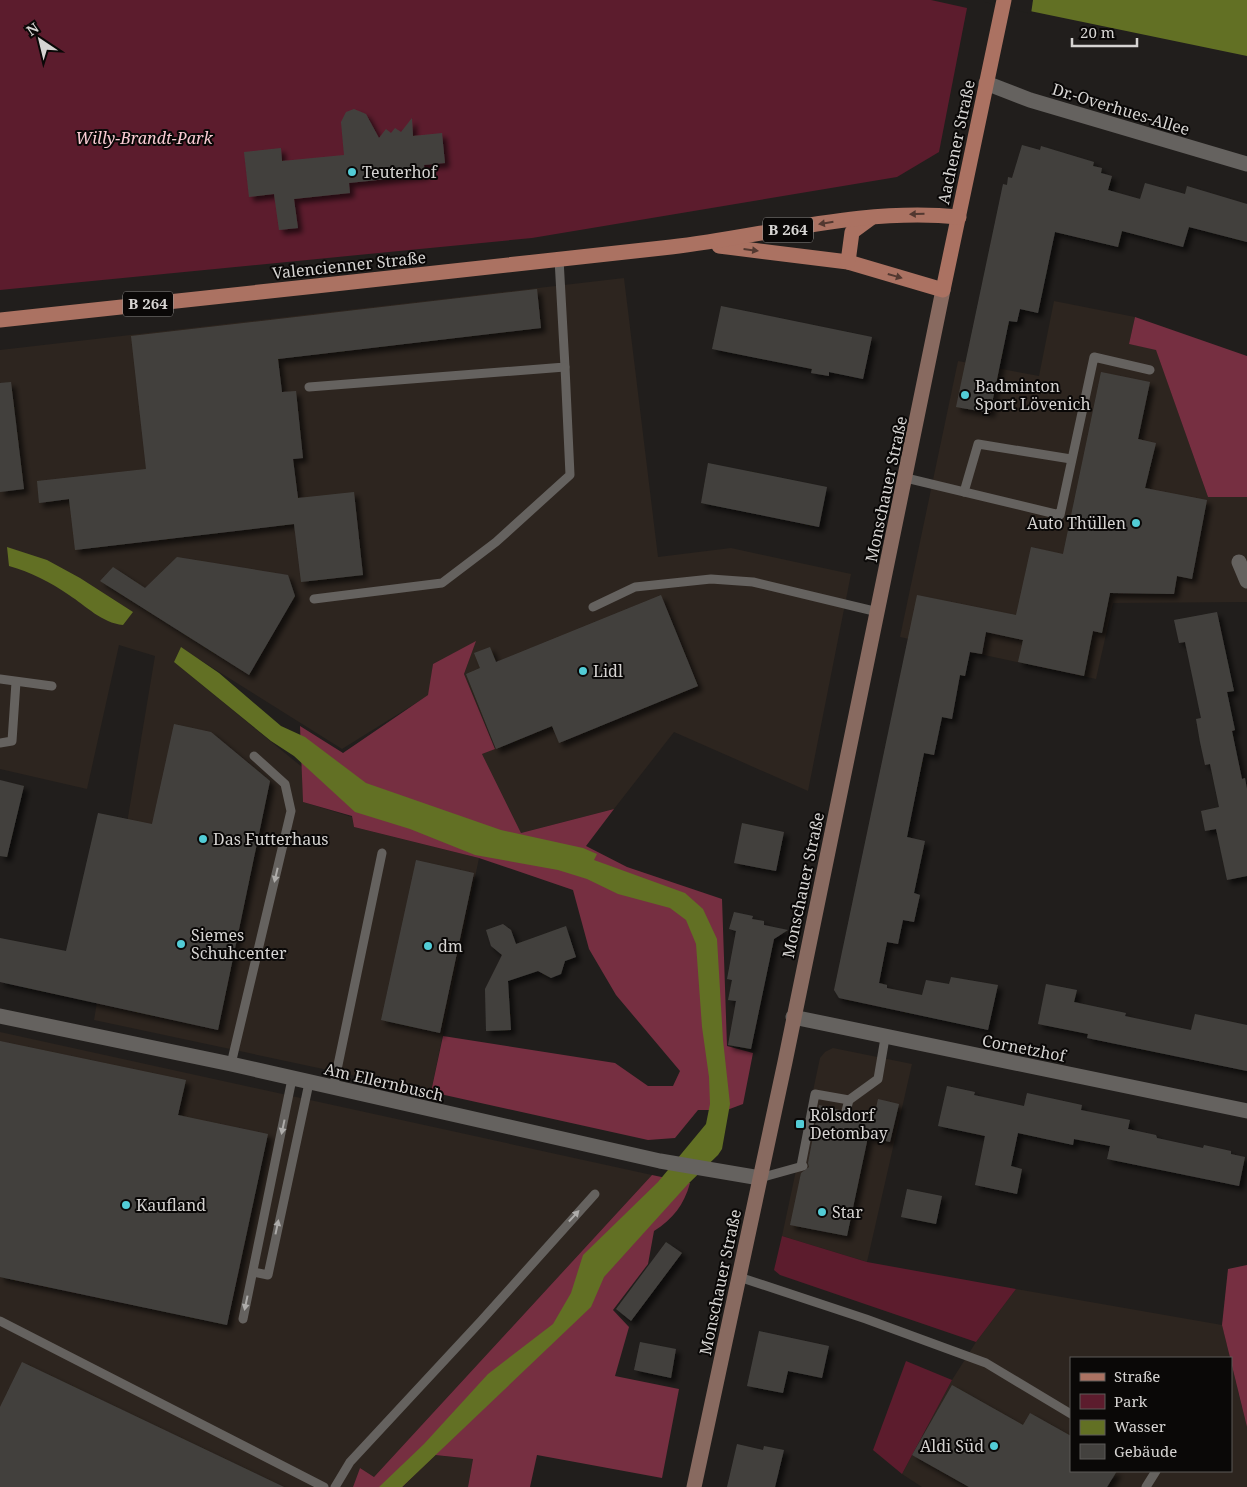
<svg xmlns="http://www.w3.org/2000/svg" width="1247" height="1487" font-family="'Noto Serif',serif">
	<style>
		.built { fill: #2d251f }
		.green { fill: #5c1c2d }
		.forest { fill: #762f41 }
		.water { fill: #627024 }
		.pier { fill: #211e1c }
		.building { fill: #43413e; filter: url(#shadow) }
		.lines { fill: none; stroke-linecap: round; stroke-linejoin: round }
		.lane { stroke: #65625f; stroke-width: 9 }
		.street { stroke: #65625f; stroke-width: 15 }
		.secondary { stroke: #886a60; stroke-width: 15 }
		.primary { stroke: #ab7262; stroke-width: 15 }
		.oneway { fill: #523830 }
		.oneway2 { fill: #aeacaa }
		.poi-dot { fill: #52ccd6; stroke: #0a0807; stroke-width: 2 }
		.labels { text-anchor: middle; stroke-width: 4; stroke-linejoin: round; paint-order: stroke }
		.shield { fill: #0a0807; stroke: #999795; stroke-width: 1 }
		.shield-label { font-size: 15px; font-weight: bold; fill: #d6d4d2 }
		.street-label { font-size: 16px; fill: #d6d4d2; stroke: #0a0807 }
		.park-label { font-size: 16px; font-style: italic; fill: #f9cbd3; stroke: #0a0807 }
		.poi-label { font-size: 16px; fill: #d6d4d2; stroke: #0a0807; text-anchor: start }
	</style>
	<defs>
		<filter id="shadow"><feDropShadow dx="4.5" dy="4.5" stdDeviation="2.5" flood-color="#0009"/></filter>
	</defs>
	<rect width="100%" height="100%" fill="#211e1c"/>
	<!-- built -->
	<g class="built">
		<polygon points="624,278 658,557 731,548 851,574 808,791 674,732 614,809 521,833 482,754 495,748 464,674 475,642 433,664 429,695 342,749 181,648 174,662 302,767 303,802 352,817 354,827 479,858 431,1092 94,1020 155,656 119,645 87,789 0,769 0,350"/>
		<polygon points="1054,301 1135,317 1129,344 1156,349 1208,497 1247,497 1247,602 1113,603 1096,679 900,637 958,361 1039,376"/>
		<polygon points="0,1032 652,1175 374,1477 360,1468 353,1487 0,1487"/>
		<polygon points="833,1048 912,1064 867,1262 782,1236 820,1058 825,1052"/>
		<polygon points="1016,1289 1222,1325 1230,1358 1071,1358 1071,1471 1231,1471 1231,1362 1247,1427 1247,1487 922,1487 902,1474 952,1380 976,1342"/>
		<polygon points="434,1455 473,1459 468,1487 402,1487"/>
	</g>
	<!-- green -->
	<g class="green">
		<polygon points="0,0 931,0 967,8 939,152 897,177 532,238 0,290"/>
		<polygon points="782,1236 867,1262 1016,1289 976,1342 780,1275 774,1270"/>
		<polygon points="906,1361 952,1380 902,1474 873,1450"/>
	</g>
	<!-- forest -->
	<g class="forest">
		<polygon points="1135,317 1247,356 1247,497 1208,497 1156,350 1129,344"/>
		<polygon points="476,641 464,674 495,749 482,754 521,833 614,809 586,846 627,867 722,899 727,1046 753,1053 743,1104 727,1110 698,1110 675,1138 648,1140 431,1092 443,1036 615,1063 648,1086 673,1086 680,1071 616,995 589,949 573,890 479,858 354,827 352,816 303,802 300,726 343,753 428,695 433,664"/>
		<path d="M652,1175l38,8c-6,22 -17,36 -36,48l-6,33 -35,46 16,17 -14,49 64,13 -17,89 -125,-23 -7,32h-62l5,-28 -38,-4 -33,32h-49l7,-19 14,9z"/>
		<polygon points="1247,1265 1247,1427 1222,1325 1228,1269"/>
	</g>
	<!-- water -->
	<g class="water">
		<polygon points="985,0 1247,0 1247,56 1025,10"/>
		<path d="M7,547l40,13 33,18 53,34 -10,13c-21,-2 -37,-19 -54,-30 -19,-13 -38,-23 -60,-29z"/>
		<polygon points="181,647 219,673 281,726 305,737 366,783 501,830 583,848 597,854 594,860 685,893 703,909 717,939 723,1040 730,1104 722,1149 718,1155 688,1184 604,1277 591,1307 402,1487 379,1487 424,1444 488,1374 553,1324 571,1293 583,1255 658,1182 706,1124 710,1104 709,1077 702,1027 696,944 686,920 670,908 618,894 587,879 558,870 475,855 410,829 355,812 294,756 271,741 174,662"/>
	</g>
	<!-- pier -->
	<polygon class="pier" points="983,0 1033,0 1031,14 985,2"/>
	<!-- building -->
	<g class="building">
		<polygon points="354,109 366,114 379,138 386,129 391,133 395,128 401,132 412,118 413,136 442,133 445,163 424,165 425,175 349,183 350,193 294,199 298,228 279,230 274,194 249,197 244,152 281,148 282,161 344,155 341,122 346,112"/>
		<polygon points="1022,145 1040,150 1041,146 1094,162 1093,166 1102,168 1101,173 1112,176 1108,190 1140,199 1145,183 1185,194 1187,186 1247,204 1247,242 1189,227 1183,247 1122,231 1118,247 1055,232 1038,313 1020,309 1017,322 1009,321 990,413 956,407 1003,184 1007,185 1008,177 1012,178"/>
		<polygon points="537,289 541,328 278,359 282,392 296,391 303,458 293,459 298,498 354,492 363,575 301,582 294,524 75,550 69,499 39,503 37,481 146,469 131,336"/>
		<polygon points="721,306 872,337 863,379 829,372 829,376 811,373 812,369 712,349"/>
		<polygon points="1101,372 1150,382 1138,439 1156,443 1145,488 1207,500 1192,579 1177,576 1174,594 1110,593 1102,633 1093,631 1084,676 1018,662 1023,640 986,632 982,654 970,652 965,676 960,675 952,719 942,717 934,755 924,753 907,837 925,841 914,893 920,895 914,922 903,920 898,944 887,942 879,983 887,985 887,988 922,995 926,980 949,984 951,977 998,985 988,1030 839,998 834,990 917,595 1016,615 1031,547 1063,554"/>
		<polygon points="11,382 24,489 0,492 0,383"/>
		<polygon points="708,463 827,487 819,527 701,503"/>
		<polygon points="177,557 288,575 295,596 249,675 100,581 113,567 145,588"/>
		<polygon points="661,595 698,686 559,743 552,726 496,749 466,674 480,668 474,653 490,647 496,662"/>
		<polygon points="1217,612 1234,691 1227,692 1235,730 1232,731 1242,779 1245,778 1247,789 1247,876 1227,880 1216,829 1205,831 1201,811 1219,807 1210,764 1205,765 1200,742 1196,719 1201,718 1185,642 1179,643 1174,620"/>
		<polygon points="174,724 211,732 270,781 218,1030 0,982 0,938 66,951 98,813 152,824"/>
		<polygon points="0,780 24,786 7,857 0,856"/>
		<polygon points="742,823 784,832 776,871 734,863"/>
		<polygon points="416,860 474,873 440,1033 381,1020"/>
		<polygon points="734,912 753,916 752,919 764,921 764,925 788,930 774,939 751,1049 728,1045 736,1001 728,1000 732,980 727,979 736,931 729,929"/>
		<polygon points="503,924 511,930 516,944 566,926 576,957 565,961 561,974 551,978 538,971 508,981 511,1030 486,1031 485,989 502,955 491,946 486,930"/>
		<polygon points="1046,984 1077,990 1074,1002 1126,1013 1125,1016 1191,1030 1195,1014 1247,1025 1247,1071 1087,1038 1088,1034 1038,1024"/>
		<polygon points="0,1041 186,1080 178,1115 268,1134 227,1325 0,1277"/>
		<polygon points="947,1086 975,1092 974,1095 1024,1106 1027,1093 1082,1105 1081,1110 1130,1120 1128,1129 1156,1135 1157,1138 1203,1148 1204,1145 1231,1151 1231,1154 1245,1157 1239,1186 1107,1159 1110,1146 1074,1139 1073,1145 1018,1133 1011,1166 1022,1169 1017,1194 975,1185 985,1136 938,1126"/>
		<polygon points="878,1099 899,1104 890,1142 868,1137 847,1236 790,1225 801,1173 809,1167 808,1163 819,1105 840,1110 841,1115 845,1117 852,1112 874,1117"/>
		<polygon points="907,1189 942,1196 936,1224 901,1217"/>
		<polygon points="666,1242 682,1253 631,1321 616,1309"/>
		<polygon points="759,1331 829,1346 822,1378 788,1371 783,1393 747,1386"/>
		<polygon points="640,1342 676,1349 671,1378 634,1370"/>
		<polygon points="22,1362 284,1487 0,1487 0,1407"/>
		<polygon points="952,1385 1023,1425 1030,1413 1071,1436 1071,1471 1117,1471 1107,1487 969,1487 912,1455"/>
		<polygon points="737,1444 763,1450 764,1446 784,1450 775,1487 727,1487"/>
	</g>
	<g class="lines">
		<!-- lane -->
		<g class="lane">
			<polyline points="309,387 565,367 559,259"/>
			<polyline points="906,478 1060,515 1094,357 1150,370"/>
			<polyline points="964,492 978,444 1071,459"/>
			<polyline points="314,599 442,583 496,542 570,475 565,367"/>
			<polyline points="593,607 635,587 711,579 753,582 878,612"/>
			<polyline points="0,679 52,686"/>
			<polyline points="0,743 12,741 16,682"/>
			<polyline points="231,1064 291,811 285,784 254,756"/>
			<polyline points="333,1089 382,853"/>
			<polyline points="846,1111 849,1100 878,1079 885,1038"/>
			<polyline points="801,1166 815,1094 849,1100"/>
			<polyline points="760,1178 803,1166"/>
			<polyline points="253,1272 268,1275 309,1083"/>
			<polyline points="739,1277 866,1319 986,1363 1071,1414"/>
			<polyline points="243,1319 292,1079"/>
			<polyline points="0,1321 324,1487"/>
			<polyline points="335,1487 350,1462 481,1321 595,1194"/>
			<polyline points="1146,1487 1156,1471"/>
		</g>
		<!-- street -->
		<g class="street">
			<polyline points="986,83 1030,100 1247,164"/>
			<polyline points="1239,562 1247,581"/>
			<polyline points="0,1016 231,1064 660,1161 760,1178"/>
			<polyline points="793,1017 1247,1111"/>
		</g>
		<!-- secondary -->
		<polyline class="secondary" points="694,1487 785,1062 943,290"/>
		<!-- primary -->
		<g class="primary">
			<polyline points="719,246 848,262 943,290 1004,0"/>
			<polyline points="848,262 852,232 871,218"/>
			<path d="M0,320c224,-24 447,-48 671,-73 95,-11 191,-40 288,-30"/>
		</g>
	</g>
	<!-- one-way arrows -->
	<defs><path id="oneway-solid" d="M-6-.8H1V-3.2L6.5 0L1 3.2V.8H-6Z" transform="scale(1.25)"/></defs>
	<g class="oneway">
		<use href="#oneway-solid" transform="translate(917 214) rotate(178)"/>
		<use href="#oneway-solid" transform="translate(826 223) rotate(171)"/>
		<use href="#oneway-solid" transform="translate(751 250) rotate(7)"/>
		<use href="#oneway-solid" transform="translate(895 276) rotate(16)"/>
	</g>
	<g class="oneway2">
		<use href="#oneway-solid" transform="translate(276 875) rotate(103)"/>
		<use href="#oneway-solid" transform="translate(283 1127) rotate(102)"/>
		<use href="#oneway-solid" transform="translate(574 1216) rotate(-47)"/>
		<use href="#oneway-solid" transform="translate(277 1227) rotate(-78)"/>
		<use href="#oneway-solid" transform="translate(246 1303) rotate(102)"/>
	</g>
	<!-- markers -->
	<g class="poi-dot">
		<circle cx="352" cy="172" r="5"/>
		<circle cx="965" cy="395" r="5"/>
		<circle cx="1136" cy="523" r="5"/>
		<circle cx="583" cy="671" r="5"/>
		<circle cx="203" cy="839" r="5"/>
		<circle cx="181" cy="944" r="5"/>
		<circle cx="428" cy="946" r="5"/>
		<rect x="795" y="1119" width="10" height="10" rx="2.5"/>
		<circle cx="126" cy="1205" r="5"/>
		<circle cx="822" cy="1212" r="5"/>
		<circle cx="994" cy="1446" r="5"/>
	</g>
	<g class="labels">
		<!-- shield labels -->
		<g class="shield">
			<rect x="763" y="217.5" width="50" height="25" rx="4"/>
			<rect x="123" y="291.5" width="50" height="25" rx="4"/>
		</g>
		<g class="shield-label">
			<text x="788" y="235">B 264</text>
			<text x="148" y="309">B 264</text>
		</g>
		<!-- street labels -->
		<g class="street-label">
			<text transform="translate(1121 109) rotate(17)" y="6">Dr.-Overhues-Allee</text>
			<text transform="translate(956 142) rotate(-78)" y="6">Aachener Straße</text>
			<text transform="translate(349 265) rotate(-6)" y="6">Valencienner Straße</text>
			<text transform="translate(886 489) rotate(-78)" y="6">Monschauer Straße</text>
			<text transform="translate(803 885) rotate(-78)" y="6">Monschauer Straße</text>
			<text transform="translate(1024 1048) rotate(11)" y="6">Cornetzhof</text>
			<text transform="translate(384 1082) rotate(13)" y="6">Am Ellernbusch</text>
			<text transform="translate(720 1282) rotate(-78)" y="6">Monschauer Straße</text>
		</g>
		<!-- park labels -->
		<g class="park-label">
			<text x="144" y="144">Willy-Brandt-Park</text>
		</g>
		<!-- poi labels -->
		<g class="poi-label">
			<text x="362" y="178">Teuterhof</text>
			<text x="975" y="392">Badminton<tspan x="975" dy="18">Sport Lövenich</tspan></text>
			<text x="1126" y="529" text-anchor="end">Auto Thüllen</text>
			<text x="593" y="677">Lidl</text>
			<text x="213" y="845">Das Futterhaus</text>
			<text x="191" y="941">Siemes<tspan x="191" dy="18">Schuhcenter</tspan></text>
			<text x="438" y="952">dm</text>
			<text x="810" y="1121">Rölsdorf<tspan x="810" dy="18">Detombay</tspan></text>
			<text x="136" y="1211">Kaufland</text>
			<text x="832" y="1218">Star</text>
			<text x="984" y="1452" text-anchor="end">Aldi Süd</text>
		</g>
	</g>
	<!-- legend -->
	<rect x="1070" y="1357" width="162" height="115" fill="#0a0807" stroke="#5c5a58"/>
	<rect x="1080" y="1373" width="25" height="8" fill="#ab7262" stroke="#5c5a58"/>
	<text x="1114" y="1382" font-size="15" fill="#d6d4d2">Straße</text>
	<rect x="1080" y="1394" width="25" height="15" fill="#5c1c2d" stroke="#5c5a58"/>
	<text x="1114" y="1407" font-size="15" fill="#d6d4d2">Park</text>
	<rect x="1080" y="1420" width="25" height="15" fill="#627024" stroke="#5c5a58"/>
	<text x="1114" y="1432" font-size="15" fill="#d6d4d2">Wasser</text>
	<rect x="1080" y="1444" width="25" height="15" fill="#43413e" stroke="#5c5a58"/>
	<text x="1114" y="1457" font-size="15" fill="#d6d4d2">Gebäude</text>
	<!-- north arrow -->
	<g transform="translate(40 40) rotate(325)" stroke="#0a0807" stroke-width="4" paint-order="stroke">
	<path d="M0-4L9 19L0 12L-9 19Z" fill="#d6d4d2"/>
	<text y="-8" font-size="14" font-weight="bold" text-anchor="middle" fill="#d6d4d2">N</text>
	</g>
	<!-- scale -->
	<path d="M1072 38v8h65v-8" fill="none" stroke="#d6d4d2" stroke-width="2.5"/>
	<text x="1080" y="38" font-size="15" fill="#d6d4d2" stroke="#0a0807" stroke-width="4" paint-order="stroke">20 m</text>
</svg>
